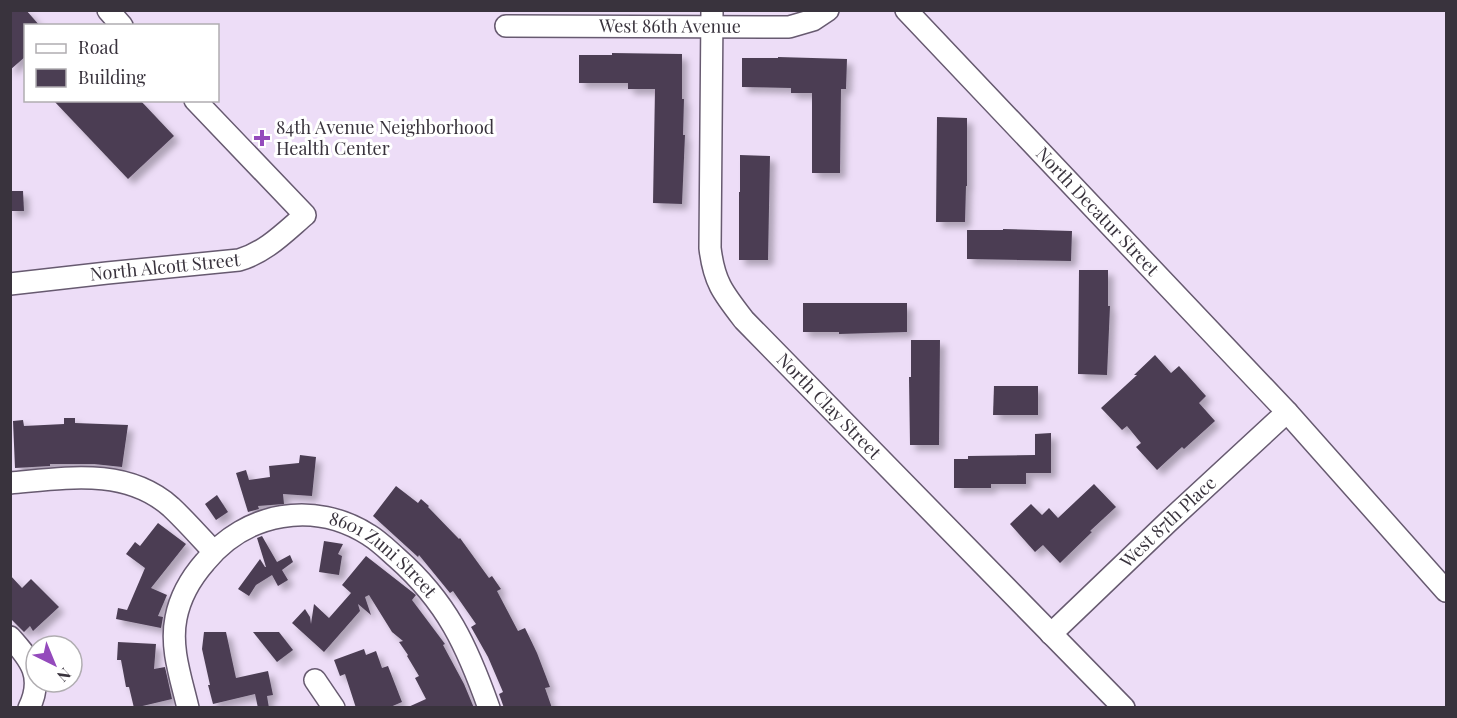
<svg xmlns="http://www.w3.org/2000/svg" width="1457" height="718" font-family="'Playfair Display',serif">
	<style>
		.building { fill: #4b3e53; filter: url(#shadow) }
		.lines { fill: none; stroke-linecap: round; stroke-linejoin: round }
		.minor-casing { stroke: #675a70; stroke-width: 24 }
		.minor { stroke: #fff; stroke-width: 21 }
		.poi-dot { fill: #944abc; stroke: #fff; stroke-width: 2 }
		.labels { text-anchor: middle; stroke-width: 6; stroke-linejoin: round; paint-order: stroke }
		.street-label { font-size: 18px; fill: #39333d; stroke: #fff }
		.poi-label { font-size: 18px; fill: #39333d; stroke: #fff; text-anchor: start }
	</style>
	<defs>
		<filter id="shadow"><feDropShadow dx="5.5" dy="5.5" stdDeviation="3" flood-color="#0004"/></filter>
	</defs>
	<rect width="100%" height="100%" fill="#edddf7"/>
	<!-- building -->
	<g class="building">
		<polygon points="10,10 26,10 40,26 26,26 26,56 10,70"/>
		<polygon points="612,53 682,54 682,99 684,99 683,135 685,135 682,204 653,203 655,89 628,89 628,83 579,83 579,55 612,55"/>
		<polygon points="778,57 847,59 846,89 841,89 840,173 812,173 812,93 791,93 791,88 742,87 742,58 778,58"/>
		<polygon points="53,100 140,100 174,136 128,179"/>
		<polygon points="937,117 967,118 967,186 966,186 965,222 936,222"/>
		<polygon points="740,155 770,156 768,260 739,260 739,192 740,192"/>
		<polygon points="10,191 23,191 24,211 10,211"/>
		<polygon points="1003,229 1072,231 1071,261 967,259 967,230 1003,230"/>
		<polygon points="1079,270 1108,270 1108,306 1110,306 1107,375 1078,374"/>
		<polygon points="803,303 907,303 907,332 839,334 839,332 803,332"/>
		<polygon points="911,340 940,340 939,445 910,445 909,377 911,377"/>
		<polygon points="1155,355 1171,373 1179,366 1206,396 1199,403 1215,421 1184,449 1182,447 1157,470 1136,447 1141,443 1127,426 1122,430 1101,408 1137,375 1134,375"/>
		<polygon points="994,386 1038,386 1038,415 993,415"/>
		<polygon points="64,418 75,418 75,423 128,425 122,467 94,464 50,464 50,466 15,468 13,421 23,420 24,426 64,424"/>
		<polygon points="1051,433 1051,473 1026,473 1026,484 991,484 991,488 954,488 954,459 968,459 968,456 1035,455 1035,434"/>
		<polygon points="300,455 316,457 312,496 283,494 284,504 258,506 259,509 248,512 236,473 246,470 249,480 270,477 269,466 299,463"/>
		<polygon points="1094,484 1116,507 1090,531 1092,532 1060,563 1043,545 1035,552 1010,524 1031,504 1042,515 1049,508 1058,518"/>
		<polygon points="396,486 418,503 421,499 429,506 428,507 459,539 460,538 489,578 492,576 501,589 497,591 518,631 525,628 537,653 550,687 545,688 552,708 504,708 499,694 503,692 488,657 471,627 476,624 453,591 450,593 419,555 418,557 373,516"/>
		<polygon points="217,495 228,512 216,520 205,504"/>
		<polygon points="158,523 186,544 151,588 167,595 158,616 163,617 161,628 116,619 118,608 127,610 145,568 126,554 135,542 140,546"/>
		<polygon points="262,536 277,562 290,555 293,562 282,570 288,580 278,586 272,575 256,585 249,596 238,589 260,559 265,567 266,567 257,538"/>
		<polygon points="324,541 343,544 338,554 342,556 339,575 319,572"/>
		<polygon points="366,556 416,595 412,600 445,644 443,645 464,684 474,708 406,708 426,699 415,678 419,676 407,656 408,655 399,642 403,641 392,632 369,595 365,597 371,615 358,604 360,611 324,652 292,623 305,609 310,617 311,624 314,604 329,618 351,593 342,585"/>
		<polygon points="10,575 22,588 31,579 59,607 33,631 30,626 24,632 10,618"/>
		<polygon points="204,632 226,632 236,678 268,671 273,695 267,696 269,708 258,708 255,694 213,704 208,685 210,685 202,649"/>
		<polygon points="253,632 279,632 293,650 277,662"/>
		<polygon points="118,642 156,644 154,669 165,667 172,699 134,708 129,687 126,687 121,660 117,660"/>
		<polygon points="364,649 366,655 376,651 382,668 388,666 402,702 388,708 356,708 345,674 340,676 334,660"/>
	</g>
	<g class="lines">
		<defs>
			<g id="minor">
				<polyline points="108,10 122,26"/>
				<path id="s1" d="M712,10l-2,238c4,34 13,45 34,72l380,388"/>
				<path id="s2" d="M906,10l381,402 159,179"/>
				<path id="s3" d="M506,26l283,1 24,-7 15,-10"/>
				<path id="s4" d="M10,284l97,-11 132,-13c27,-8 45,-27 66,-45l-110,-115"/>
				<path d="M10,483c56,-5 116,-16 161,24 15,14 29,30 42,44"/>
				<path id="s5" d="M1051,634l118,-113 118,-109"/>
				<path d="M10,637c21,23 34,40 19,71"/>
				<polyline points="315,680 334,708"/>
				<path id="s6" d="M188,708c-7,-30 -18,-60 -12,-90 4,-21 15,-40 29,-56 41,-50 109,-62 164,-27 10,6 19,15 28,23 50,44 70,88 92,150"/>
			</g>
		</defs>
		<!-- minor casing -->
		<use href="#minor" class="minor-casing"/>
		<!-- minor -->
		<use href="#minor" class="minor"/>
	</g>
	<!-- markers -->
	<path class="poi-dot" d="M259 129h6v6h6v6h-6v6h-6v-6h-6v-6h6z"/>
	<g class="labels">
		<!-- street labels -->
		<g class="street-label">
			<text dy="6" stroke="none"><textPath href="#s3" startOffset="164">West 86th Avenue</textPath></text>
			<text dy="6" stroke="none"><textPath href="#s2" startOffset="278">North Decatur Street</textPath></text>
			<text dy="6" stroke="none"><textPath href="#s4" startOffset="156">North Alcott Street</textPath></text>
			<text dy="6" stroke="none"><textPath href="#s1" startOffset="440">North Clay Street</textPath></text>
			<text dy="6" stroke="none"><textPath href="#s5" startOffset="162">West 87th Place</textPath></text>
			<text dy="6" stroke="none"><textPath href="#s6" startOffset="360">8601 Zuni Street</textPath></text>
		</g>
		<!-- poi labels -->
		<g class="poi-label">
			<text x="276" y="134">84th Avenue Neighborhood<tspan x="276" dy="21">Health Center</tspan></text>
		</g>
	</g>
	<!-- border -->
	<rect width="1457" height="718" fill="none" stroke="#39333d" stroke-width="24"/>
	<!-- legend -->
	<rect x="24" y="24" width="195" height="78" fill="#ffffff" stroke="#b0adb1" stroke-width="1.5"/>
	<rect x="36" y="44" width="30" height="9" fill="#ffffff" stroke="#b0adb1" stroke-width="1.5"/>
	<text x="78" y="54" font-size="18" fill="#39333d">Road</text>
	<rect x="36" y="69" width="30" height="18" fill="#4b3e53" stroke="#b0adb1" stroke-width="1.5"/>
	<text x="78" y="84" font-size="18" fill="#39333d">Building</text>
	<!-- north arrow -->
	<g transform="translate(54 664) rotate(137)"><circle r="28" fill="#ffffff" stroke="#b0adb1" stroke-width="1.5"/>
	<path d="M0-4.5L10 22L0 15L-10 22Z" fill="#944abc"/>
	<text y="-9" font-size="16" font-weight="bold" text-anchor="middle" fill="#39333d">N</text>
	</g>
</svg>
